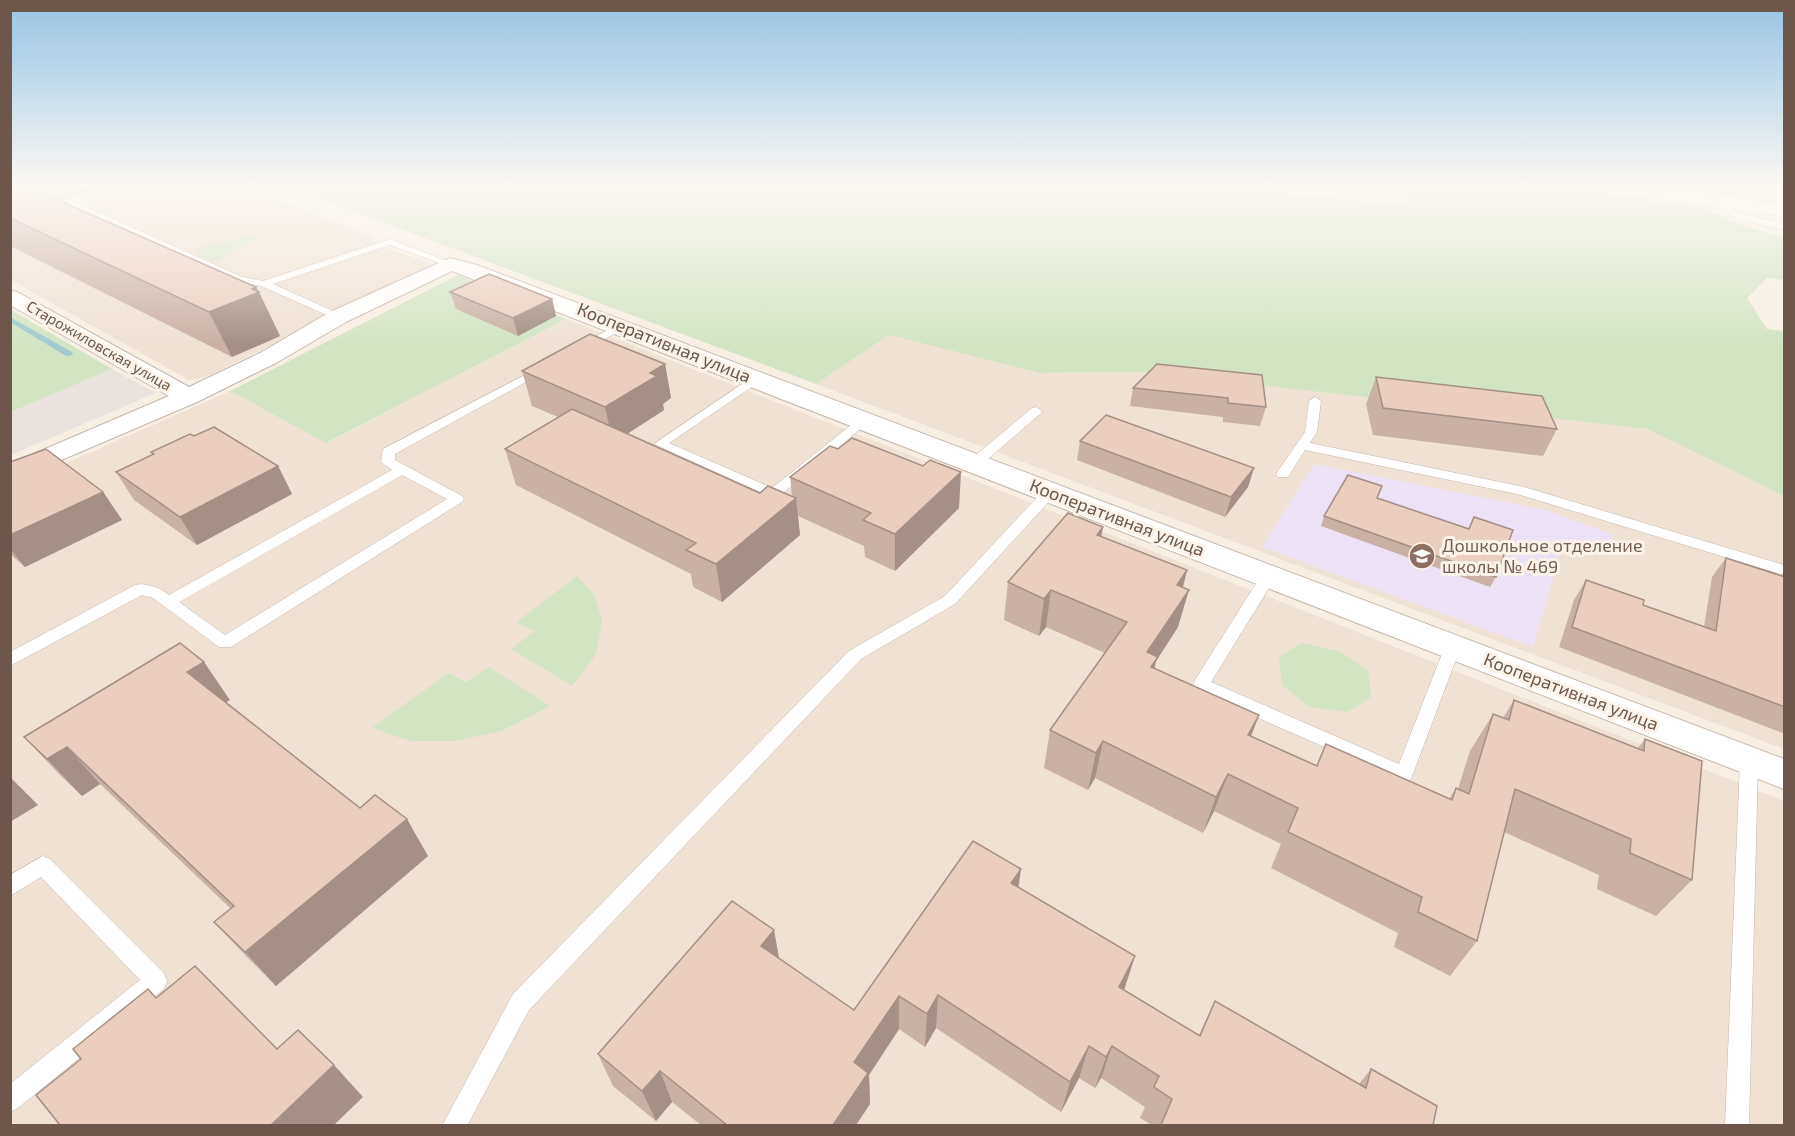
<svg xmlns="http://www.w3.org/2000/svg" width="1795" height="1136" font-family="'Exo 2',sans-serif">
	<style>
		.residential { fill: #efe1d4 }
		.industrial { fill: #e9e2de }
		.education { fill: #ece1f5 }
		.green { fill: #d3e4c5 }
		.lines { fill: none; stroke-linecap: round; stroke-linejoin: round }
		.stream { fill: #a3cbcf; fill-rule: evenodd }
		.service-casing { stroke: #c7b7ac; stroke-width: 1 }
		.minor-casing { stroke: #c7b7ac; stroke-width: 2 }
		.tertiary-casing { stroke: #c7b7ac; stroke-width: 1 }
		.service { fill: #fff; fill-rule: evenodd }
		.minor { fill: #fff; fill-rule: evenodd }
		.tertiary { fill: #fff; fill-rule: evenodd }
		.wall { fill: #c9b1a5 }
		.shaded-wall { fill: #a49086 }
		.building { fill: #eacec0; stroke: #a49086; stroke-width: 1.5 }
		.labels { text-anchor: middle; stroke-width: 6; stroke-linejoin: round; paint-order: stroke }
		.far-street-label { font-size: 15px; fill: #6d574d; stroke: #fcf4ea }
		.street-label { font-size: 18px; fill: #6d574d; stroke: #fcf4ea }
		.education-label { font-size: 18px; fill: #785e54; stroke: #fcf4ea; text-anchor: start }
	</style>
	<rect width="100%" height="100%" fill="#f8efe4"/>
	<!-- residential -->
	<g class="residential">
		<polygon points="131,186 244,186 375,238 375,244 434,265 206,377 189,380 11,280 11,223"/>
		<polygon points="566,319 1784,801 1784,1125 11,1125 10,488 230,391 327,443"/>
		<polygon points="889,335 1040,373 1145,372 1338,391 1647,429 1784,496 1784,749 816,384"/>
	</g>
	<!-- industrial -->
	<polygon class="industrial" points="112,369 156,393 11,455 11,412"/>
	<!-- education -->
	<polygon class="education" points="1314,464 1546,510 1613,535 1609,554 1583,545 1579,557 1561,552 1533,647 1262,547"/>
	<!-- green -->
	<g class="green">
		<polygon points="11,186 109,186 11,216"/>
		<polygon points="286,186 496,186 523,190 529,186 1277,186 1287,194 1403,204 1408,193 1388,186 1558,186 1701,208 1739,224 1784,238 1784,280 1767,278 1747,298 1767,329 1784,331 1784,496 1647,429 1145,372 1040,373 889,335 816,384"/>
		<polygon points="256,235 261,238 234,250 217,262 198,256 196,250 216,243"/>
		<polygon points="458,275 566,319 326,443 230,391"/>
		<polygon points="11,310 112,369 11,412"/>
		<polygon points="577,576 594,594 602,621 596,654 572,686 511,649 535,631 517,622"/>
		<polygon points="1301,643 1338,651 1368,670 1371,697 1348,712 1310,707 1282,685 1279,657"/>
		<polygon points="489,667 550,706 501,731 455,741 410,741 372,728 448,673 466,682"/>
	</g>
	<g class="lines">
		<!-- stream -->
		<g class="stream">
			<polygon points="92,186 102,186 44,204 39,203"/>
			<polygon points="10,317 72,352 73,354 69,356 66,356 10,322"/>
		</g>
		<defs>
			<g id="service">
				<polygon points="1707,198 1713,198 1739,213 1784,224 1784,230 1742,220 1707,202"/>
				<polygon points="69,199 242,277 263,281 390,239 455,264 447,266 390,245 273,284 342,315 343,317 338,320 261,286 235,281 68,205 10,223 10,217"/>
				<polygon points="621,323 625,324 625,328 586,349 578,349 576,347"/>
				<path d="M542,366l4,1v4l-151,83v6l67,36 2,3 -2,3 -231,145h-12l-66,-49 -11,-3 -132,71v-14l125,-67c10,-3 26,3 34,10l223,-125 -11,-8 2,-13zM402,475l45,24 -222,136 -46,-33z"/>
				<polygon points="755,375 761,379 759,382 669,443 772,488 860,418 864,417 870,421 778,497 773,498 654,444"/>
				<polygon points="1315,397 1321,401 1317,432 1310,443 1524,487 1784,565 1784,575 1517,494 1305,450 1288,477 1278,477 1276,474 1305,432 1309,401"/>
				<polygon points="1036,407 1042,411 1040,414 980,466 970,466 968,463 970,460 1032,408"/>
				<polygon points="1049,489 1056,493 1054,496 955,604 861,659 529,1010 467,1126 442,1126 513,994 849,651 945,596 1044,490"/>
				<polygon points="1269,570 1277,575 1211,682 1399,764 1445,646 1447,642 1459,642 1461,646 1411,779 1404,782 1397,779 1195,690 1193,685 1195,680 1264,571"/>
				<polygon points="1749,755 1755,757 1758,762 1749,1126 1725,1126 1740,762 1743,757"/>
				<polygon points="43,856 50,859 164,973 167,981 164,989 18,1108 10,1112 10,1084 140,980 41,877 10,896 10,875"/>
			</g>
			<polygon id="minor" points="450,258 477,265 1784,759 1784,789 452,271 346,322 276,363 197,402 10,482 10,464 169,396 10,305 10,290 17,292 189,387 260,353 330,312"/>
			<polygon id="tertiary" points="1607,186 1657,186 1784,205 1784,217 1616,192 1609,190"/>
		</defs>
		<!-- service casing -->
		<use href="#service" class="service-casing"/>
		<!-- minor casing -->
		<use href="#minor" class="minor-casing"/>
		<!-- tertiary casing -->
		<use href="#tertiary" class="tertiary-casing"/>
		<!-- service -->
		<use href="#service" class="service"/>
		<!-- minor -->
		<use href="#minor" class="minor"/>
		<!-- tertiary -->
		<use href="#tertiary" class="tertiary"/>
	</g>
	<!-- wall -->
	<g class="wall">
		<polygon points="10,186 256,287 280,336 232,357 10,246"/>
		<polygon points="1694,186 1745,186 1740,196 1694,188"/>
		<polygon points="450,292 552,299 556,316 518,336 456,309"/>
		<polygon points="665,364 671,398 663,404 664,410 627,434 760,493 792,496 790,477 959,508 895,571 865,557 864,546 798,516 800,535 722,602 693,587 691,574 516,485 505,449 558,417 532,406 522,371"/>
		<polygon points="1262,375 1266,407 1260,426 1223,422 1223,417 1130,406 1133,388"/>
		<polygon points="1376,377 1557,429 1543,456 1373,435 1366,404"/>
		<polygon points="194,436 278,466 292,494 197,545 134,500 116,472 152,455 151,452"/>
		<polygon points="1080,441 1254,468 1248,487 1225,517 1077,460"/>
		<polygon points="10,462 103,492 122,520 25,567 10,554"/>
		<polygon points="1378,498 1468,529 1474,517 1496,577 1490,587 1321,526 1324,516"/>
		<polygon points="1103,527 1101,536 1187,570 1183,588 1178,627 1156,661 1155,668 1259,715 1251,736 1316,766 1326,744 1449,799 1456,788 1458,789 1470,751 1493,714 1503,718 1514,700 1637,749 1645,739 1692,880 1656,916 1597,889 1599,875 1504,832 1477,941 1450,976 1394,947 1398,933 1271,868 1281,844 1214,811 1203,833 1095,778 1088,790 1044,768 1050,730 1105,653 1046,627 1039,636 1004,620 1008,582"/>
		<polygon points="1726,558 1781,575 1785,571 1785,734 1559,647 1574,600 1586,580 1643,605 1704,627 1712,577"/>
		<polygon points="230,700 226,702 360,808 428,856 276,986 246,956 214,922 231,909 100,784 82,796 59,774 24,737"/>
		<polygon points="1018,888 1135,956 1124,990 1199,1035 1215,1001 1359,1084 1371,1069 1433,1125 1152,1125 1140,1118 1145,1107 1101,1078 1095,1088 1079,1078 1061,1112 936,1028 925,1047 899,1029 869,1075 870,1104 856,1125 701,1125 672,1102 656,1121 613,1086 598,1054 774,930 779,958 854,1010"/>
	</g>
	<!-- shaded-wall -->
	<g class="shaded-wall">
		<polygon points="256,287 258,292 259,292 280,336 232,357 209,312"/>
		<polygon points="552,299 556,316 518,336 513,318"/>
		<polygon points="665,364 671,398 663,404 664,410 613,443 605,407 650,373"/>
		<polygon points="278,466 292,494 197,545 180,517"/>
		<polygon points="1254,468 1248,487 1225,517 1231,497"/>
		<polygon points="961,472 959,508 895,571 895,534"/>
		<polygon points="103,492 122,520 25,567 10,549 10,535"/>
		<polygon points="796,498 800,535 722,602 716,564"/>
		<polygon points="1103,527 1096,564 1097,535"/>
		<polygon points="1187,570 1178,606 1189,590 1178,627 1156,661 1148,694 1147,652 1177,585"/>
		<polygon points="1051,590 1046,627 1039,636 1044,599"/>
		<polygon points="204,662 230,700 214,710 187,672"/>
		<polygon points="1259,715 1245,752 1248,735"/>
		<polygon points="1103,741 1095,778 1088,790 1096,753"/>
		<polygon points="67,747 100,784 82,796 47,759"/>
		<polygon points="1228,774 1214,811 1203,833 1216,797"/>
		<polygon points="10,777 38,805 10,822"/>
		<polygon points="407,819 428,856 276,986 245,952"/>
		<polygon points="1021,869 1016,904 1011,883"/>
		<polygon points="774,930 780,965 761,946"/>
		<polygon points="1135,956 1124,990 1119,987"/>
		<polygon points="938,995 936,1028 925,1047 927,1014"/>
		<polygon points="899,996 899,1029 869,1075 870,1104 856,1125 833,1125 854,1062"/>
		<polygon points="1089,1046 1079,1078 1061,1112 1070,1082"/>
		<polygon points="1112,1046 1101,1078 1095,1088 1106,1057"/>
		<polygon points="334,1065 363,1097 334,1125 271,1125"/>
		<polygon points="660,1071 672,1102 656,1121 642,1091"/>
	</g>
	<!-- building -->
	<g class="building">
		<polygon points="10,186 26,186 256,287 252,289 259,292 209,312 10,218"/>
		<polygon points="1733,186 1745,186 1745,188"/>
		<polygon points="489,274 552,299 513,318 450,292"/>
		<polygon points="590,334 665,364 650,373 657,376 605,407 522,371"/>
		<polygon points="1157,364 1262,375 1266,407 1228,403 1228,398 1133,388"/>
		<polygon points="1376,377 1542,396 1557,429 1383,408"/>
		<polygon points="572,409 760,493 768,486 796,498 716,564 686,550 696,543 505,449"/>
		<polygon points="1106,415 1254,468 1231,497 1080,441"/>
		<polygon points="214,427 278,466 180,517 116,472 154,454 151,452 190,434 194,436"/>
		<polygon points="852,438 923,466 930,460 961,472 895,534 863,520 871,513 790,477 830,446 838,449"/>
		<polygon points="46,449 103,492 10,535 10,462"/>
		<polygon points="1348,475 1382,486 1377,498 1469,529 1474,517 1513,530 1496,577 1324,516"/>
		<polygon points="1068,513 1103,527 1097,535 1187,570 1177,585 1189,590 1147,652 1158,657 1151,667 1259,715 1248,735 1317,766 1326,744 1452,800 1456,788 1469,794 1493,714 1509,720 1514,700 1644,751 1645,739 1702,761 1692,880 1630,853 1631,839 1515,789 1477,941 1418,912 1422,897 1288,832 1298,808 1228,774 1216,797 1103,741 1096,753 1050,730 1127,622 1051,590 1044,599 1008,582"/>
		<polygon points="1726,558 1785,577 1785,707 1572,627 1586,580 1644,600 1643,605 1716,631"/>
		<polygon points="180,643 204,662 187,672 360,808 375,795 407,819 245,952 214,922 234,906 67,747 47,759 24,737"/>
		<polygon points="973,841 1021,869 1011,883 1135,956 1119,987 1200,1036 1215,1001 1366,1088 1371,1069 1437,1106 1433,1125 1161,1125 1172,1099 1154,1087 1159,1076 1112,1046 1106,1057 1089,1046 1070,1082 938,995 927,1014 899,996 854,1062 868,1073 833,1125 727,1125 660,1071 642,1091 598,1054 732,901 774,930 761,946 854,1010"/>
		<polygon points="195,966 277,1049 298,1030 334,1065 271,1125 60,1125 36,1095 81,1059 73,1049 148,989 156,998"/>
	</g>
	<!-- sky -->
	<linearGradient id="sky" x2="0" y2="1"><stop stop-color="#96c4e4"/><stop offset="0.54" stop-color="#fcf8f3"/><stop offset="1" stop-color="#fcf8f3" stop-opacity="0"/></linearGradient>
	<rect width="1795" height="345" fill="url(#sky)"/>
	<!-- icons -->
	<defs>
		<symbol id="school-disc" viewBox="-11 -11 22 22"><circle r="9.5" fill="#8d6e63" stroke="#fcf4ea"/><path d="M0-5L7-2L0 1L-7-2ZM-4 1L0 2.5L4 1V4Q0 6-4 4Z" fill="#fff"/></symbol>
	</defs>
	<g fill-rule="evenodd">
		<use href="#school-disc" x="1407" y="541" width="30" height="30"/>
	</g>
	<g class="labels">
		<!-- far-street labels -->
		<g class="far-street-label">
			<text transform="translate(99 346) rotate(30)" y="5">Старожиловская улица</text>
		</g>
		<!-- street labels -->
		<g class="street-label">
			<text transform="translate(664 343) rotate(22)" y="6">Кооперативная улица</text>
			<text transform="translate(1117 518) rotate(21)" y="6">Кооперативная улица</text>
			<text transform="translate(1571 692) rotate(21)" y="6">Кооперативная улица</text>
		</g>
		<!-- education labels -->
		<g class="education-label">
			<text x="1442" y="552">Дошкольное отделение<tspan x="1442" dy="21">школы № 469</tspan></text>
		</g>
	</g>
	<!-- border -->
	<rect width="1795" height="1136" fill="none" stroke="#6d574d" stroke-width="24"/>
</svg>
